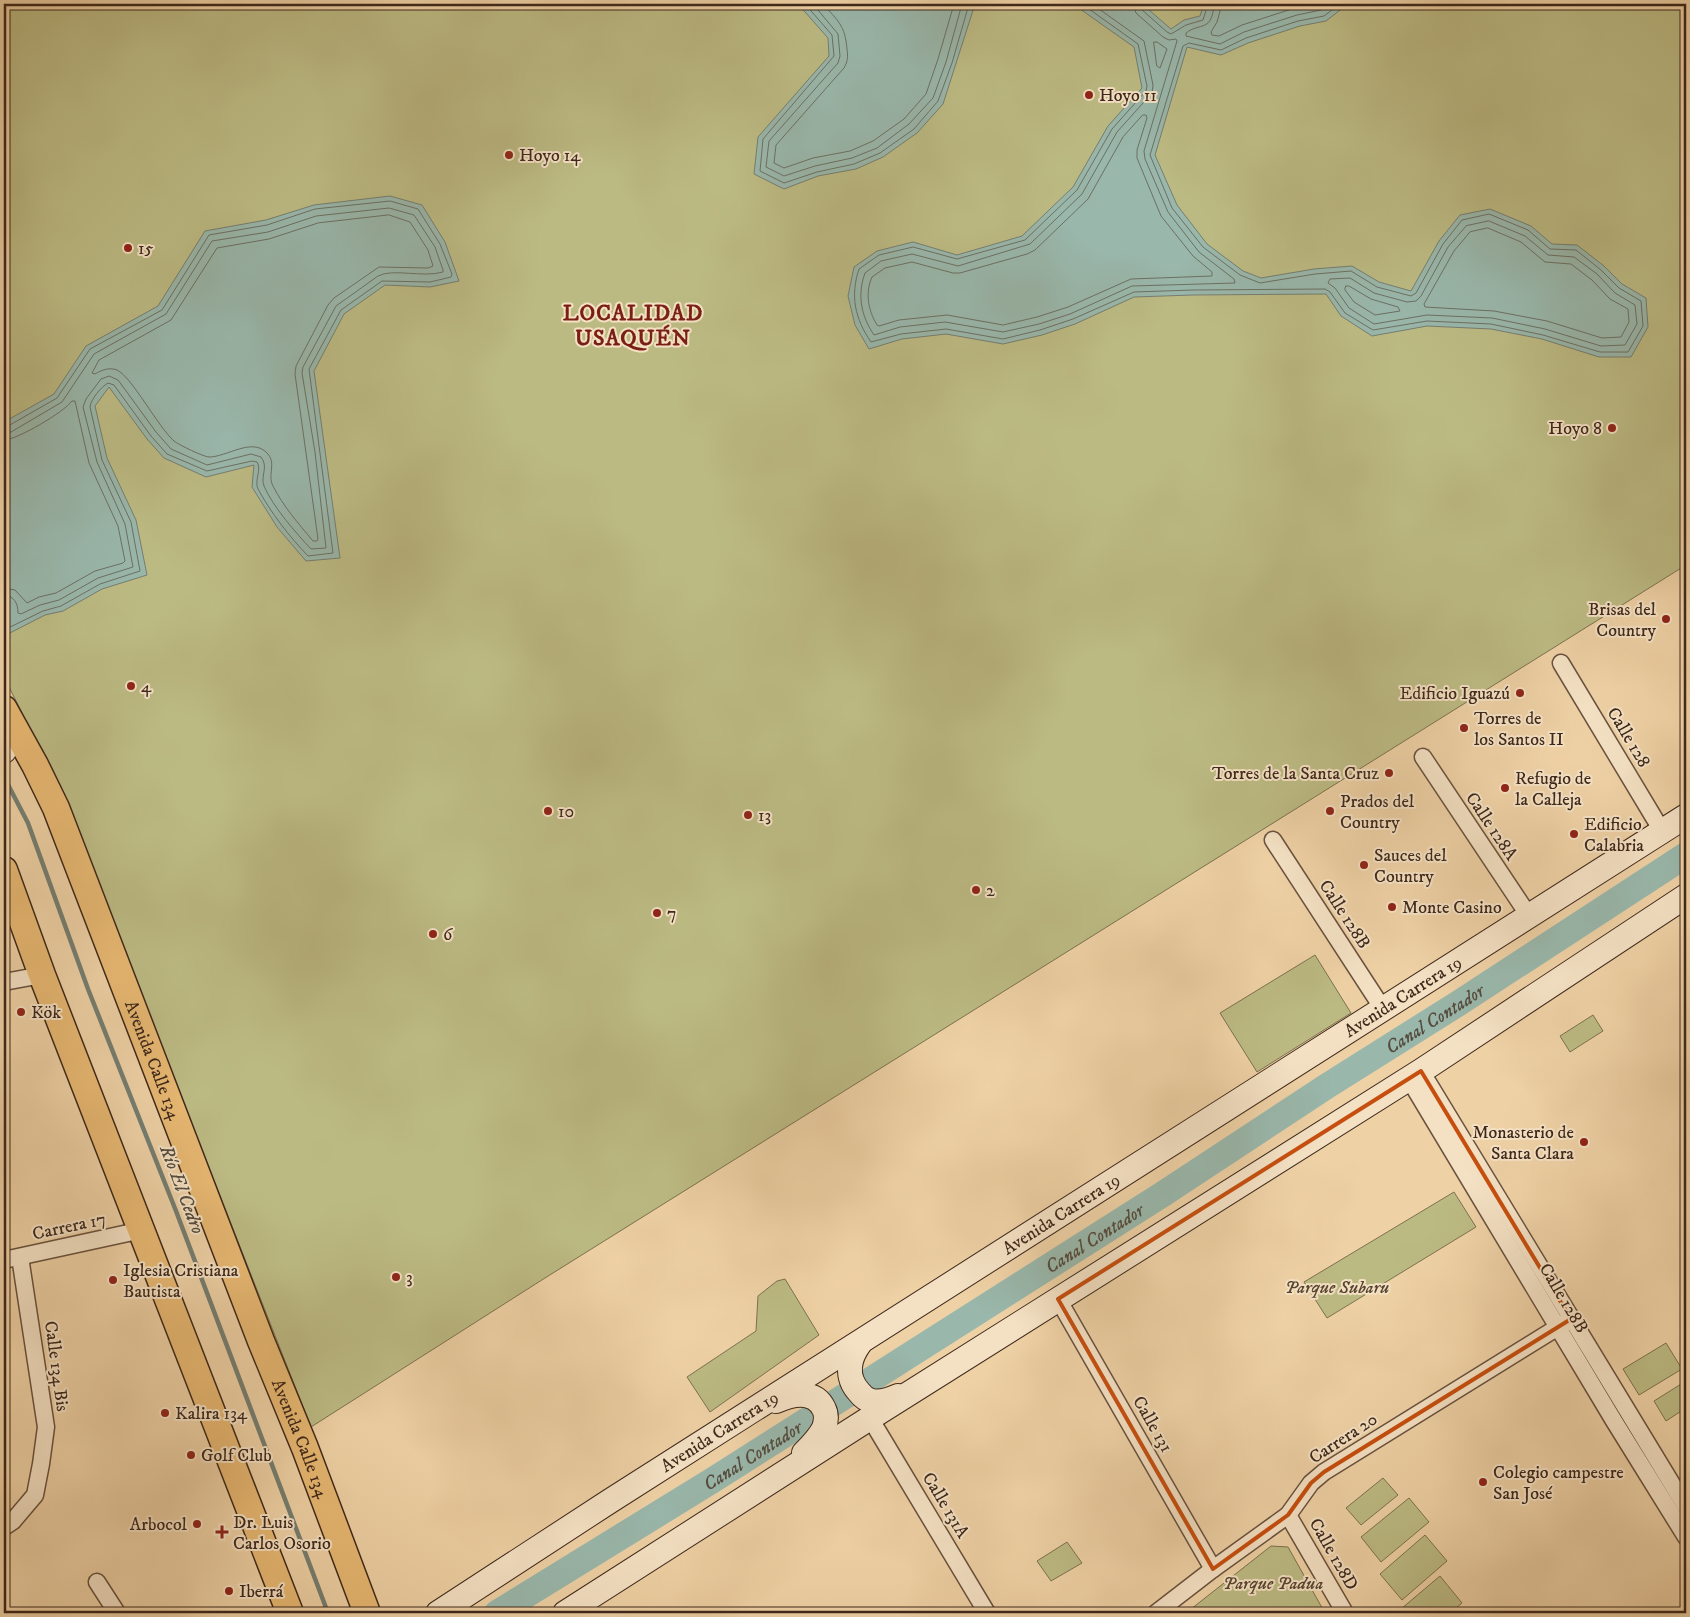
<svg xmlns="http://www.w3.org/2000/svg" width="1690" height="1617" font-family="'IM FELL DW Pica',serif">
	<style>
		.green { fill: #bcba83; stroke: #7d714f }
		.water { fill: #99b7ab; stroke: #757e71 }
		.lines { fill: none; stroke-linecap: round; stroke-linejoin: round }
		.shore { stroke: #6c7063; stroke-width: 1 }
		.stream { stroke: #757e71; stroke-width: 4.5 }
		.river { stroke: #99b7ab; stroke-width: 26 }
		.minor-casing { stroke: #6a523e; stroke-width: 19 }
		.secondary-casing { stroke: #3e281b; stroke-width: 26 }
		.primary-casing { stroke: #3e281b; stroke-width: 29 }
		.minor { stroke: #f4e1c4; stroke-width: 16 }
		.secondary { stroke: #f4e1c4; stroke-width: 24 }
		.primary { stroke: #e7b872; stroke-width: 26 }
		.marked { fill: none; stroke: #c64f0f; stroke-width: 4; stroke-linejoin: round }
		.poi-dot { fill: #8f2418; stroke: #f4e1c4; stroke-width: 2 }
		.labels { text-anchor: middle; stroke-width: 4; stroke-linejoin: round; paint-order: stroke }
		.poi-label { font-size: 18px; fill: #3e281b; stroke: #f4e1c4; text-anchor: start }
		.street-label { font-size: 18px; fill: #3e281b; stroke: #f4e1c4 }
		.park-label { font-size: 18px; font-style: italic; fill: #574530; stroke: #f4e1c4 }
		.water-label { font-size: 19px; font-style: italic; fill: #554c3f; stroke: #f4e1c4 }
		.district-label { font-size: 22px; font-weight: bold; letter-spacing: 1px; fill: #7a1f14; stroke: #f4e1c4 }
	</style>
	<rect width="100%" height="100%" fill="#eed1a5"/>
	<filter id="stains"><feTurbulence type="fractalNoise" baseFrequency=".004" numOctaves="4"/><feColorMatrix values="0 0 0 0 .2 0 0 0 0 .09 0 0 0 0 .02 0 0 0 .5 -.17"/></filter>
	<radialGradient id="worn" r=".72"><stop offset=".6" stop-color="#630" stop-opacity="0"/><stop offset="1" stop-color="#630" stop-opacity=".3"/></radialGradient>
	<!-- green -->
	<g class="green">
		<polygon points="4,4 1686,4 1686,565 545,1278 311,1427 59,787 4,677"/>
		<polygon points="1315,955 1351,1013 1257,1072 1220,1013"/>
		<polygon points="1593,1015 1603,1031 1570,1052 1560,1036"/>
		<polygon points="1454,1192 1476,1227 1327,1318 1304,1282"/>
		<polygon points="785,1279 819,1335 710,1412 687,1377 756,1331 758,1296 777,1281"/>
		<polygon points="1666,1343 1682,1369 1639,1395 1623,1369"/>
		<polygon points="1686,1381 1686,1408 1666,1421 1654,1401"/>
		<polygon points="1383,1478 1398,1495 1361,1525 1346,1508"/>
		<polygon points="1409,1498 1429,1522 1381,1562 1361,1537"/>
		<polygon points="1425,1535 1447,1561 1402,1600 1380,1574"/>
		<polygon points="1067,1542 1082,1563 1051,1581 1037,1561"/>
		<polygon points="1271,1546 1288,1547 1325,1613 1186,1613"/>
		<polygon points="1440,1576 1462,1603 1450,1613 1404,1613 1401,1609"/>
	</g>
	<!-- water -->
	<g class="water">
		<polygon points="798,4 975,4 943,104 917,133 883,157 856,169 818,176 784,189 754,174 758,137 829,56 828,38"/>
		<polygon points="1073,4 1142,4 1171,29 1184,20 1200,16 1204,4 1348,4 1326,21 1300,26 1248,43 1221,55 1187,47 1155,155 1177,205 1207,244 1243,271 1261,278 1314,269 1352,266 1379,282 1411,291 1439,241 1460,215 1490,209 1531,226 1552,244 1577,245 1604,266 1622,284 1646,298 1648,327 1631,357 1599,357 1542,339 1491,329 1427,326 1372,336 1341,316 1326,294 1193,295 1134,297 1075,324 1042,335 1003,344 946,334 902,339 869,349 855,325 848,296 854,267 877,251 913,242 957,255 1022,236 1073,187 1108,126 1142,88 1134,47"/>
		<path d="M390,196l32,9 23,37 14,39 -29,6 -45,-2 -41,29 -30,57 26,187 -34,3 -29,-34 -25,-40 2,-22 -48,12 -42,-19 -17,-19 -38,-52 -14,19 12,52 29,62 11,55 -45,14 -39,22 -18,4 -39,20c-4,-9 -3,-17 1,-25l-3,-11v-177l50,-28 32,-48 72,-40 47,-75 61,-11 48,-15z"/>
	</g>
	<g class="lines">
		<!-- shore -->
		<g class="shore">
			<polyline points="805,4 832,35 834,56 763,139 760,171 784,183 817,172 854,164 880,153 914,129 938,101 952,63 969,4"/>
			<polyline points="813,4 838,34 840,56 838,63 769,141 766,167 784,176 815,166 852,158 877,148 909,124 933,98 946,62 962,4"/>
			<path d="M823,4c15,17 22,21 24,45 1,7 1,12 -3,19l-68,77 -2,18 10,5 29,-10 37,-7 23,-10 31,-22 22,-25 12,-35 16,-55"/>
			<path d="M1082,4l56,40 9,42 -1,5 -34,38 -35,61 -52,50 -68,19 -44,-12 -34,8 -20,14c-9,27 -4,50 12,73l30,-8 45,-5 57,10 37,-9 33,-11 61,-27 59,-2 132,-1 5,3 15,21 28,17 54,-9 64,3 52,11 57,17h28l15,-26 -2,-25 -22,-13 -18,-18 -25,-20 -26,-1 -22,-19 -39,-16 -27,6 -19,24 -27,49 -5,3 -34,-9 -26,-16 -36,3 -55,9 -20,-8 -37,-28 -31,-39 -22,-53 33,-109 6,-3 32,7 25,-12 52,-17 26,-5 16,-12"/>
			<path d="M1092,4l52,37 9,44 -1,8 -35,39 -35,62 -52,50 -72,22 -46,-12 -31,7 -16,12c-8,22 -4,43 9,62l26,-8 45,-5 58,10 36,-8 31,-10 62,-28 103,-3 -1,-4 -35,-27 -31,-40 -23,-53 -1,-8 33,-110 -1,-2 -7,1 -6,-3 -27,-24 -3,-9"/>
			<polyline points="1139,4 1141,9 1167,32 1171,34 1186,25 1203,20 1208,4"/>
			<path d="M1214,4c-2,29 -14,18 -28,29v3l34,8 24,-12 53,-17 24,-5 9,-6"/>
			<polyline points="1222,4 1217,22 1211,32 1212,35 1219,36 1242,25 1295,8 1316,4"/>
			<polygon points="1154,42 1157,42 1167,49 1160,68 1157,66"/>
			<path d="M1143,115h3l1,3 -10,32v8l24,58 32,40 19,16v4l-81,3 -63,28 -31,10 -34,8 -56,-10 -48,5 -20,6 -2,-1c-9,-15 -12,-32 -5,-48l13,-9 27,-6 41,11h7l67,-19 8,-4 53,-51 35,-62z"/>
			<path d="M389,215l21,7 18,28 5,16 -5,2 -49,-1 -45,31 -6,7 -32,61 -1,8 23,165 -1,2h-4c-15,-18 -30,-35 -40,-55 -6,-11 4,-23 -6,-33 -15,-16 -40,4 -58,4 -5,0 -30,-12 -35,-16 -16,-14 -42,-64 -57,-71 -8,-3 -15,0 -22,4l-3,-1 7,-13 72,-40 46,-72 52,-9 49,-16z"/>
			<polygon points="1489,221 1525,236 1548,255 1574,257 1597,274 1615,293 1635,305 1637,324 1625,345 1601,346 1545,329 1492,318 1427,315 1374,324 1349,308 1335,288 1328,283 1330,279 1350,278 1374,293 1407,302 1416,301 1421,296 1448,247 1466,226"/>
			<polygon points="1488,228 1521,242 1545,262 1571,264 1592,280 1610,299 1628,309 1629,322 1621,337 1602,338 1547,321 1494,311 1425,307 1424,304 1454,251 1470,232"/>
			<polygon points="1346,286 1349,286 1371,299 1398,307 1400,311 1375,315 1354,302 1345,290"/>
			<path d="M4,427l4,-1 49,-28 33,-49 72,-39 47,-75 58,-10 48,-16 75,-8 28,8 22,35 12,30 -1,3 -21,5 -48,-1 -41,29 -32,59 24,184 -25,3c-19,-20 -37,-43 -50,-67 -4,-9 4,-19 -1,-27l-5,-1 -45,10 -40,-17 -16,-18 -37,-51 -6,-2c-7,4 -17,16 -18,24l12,53 29,62 9,49 -40,13 -39,22 -18,5 -39,19"/>
			<path d="M4,433l7,-1 51,-30 32,-48 72,-40 46,-73 56,-9 48,-16 73,-8 25,7 21,32 8,23v2c-20,6 -50,-4 -65,4l-42,30 -33,61 -1,6 13,79 11,96 -15,1c-15,-16 -38,-42 -47,-63 -4,-10 5,-19 -3,-29l-10,-3 -44,11 -36,-16 -15,-17 -38,-52 -9,-4 -8,3 -15,20 -3,8 14,55 28,62 8,43 -35,11 -39,22 -19,5 -19,9 -3,-1c0,-10 -4,-17 -14,-18"/>
			<path d="M4,440c13,0 60,-28 68,-39h3l14,62 29,63 7,35 -2,2 -28,8 -39,22 -17,4 -12,6 -12,-13 -11,-2"/>
		</g>
		<!-- stream -->
		<polyline class="stream" points="4,777 28,823 88,989 176,1211 328,1613"/>
		<!-- river -->
		<path class="river" id="s1" d="M497,1613l216,-133 450,-286 164,-108 132,-83 227,-148"/>
		<defs>
			<g id="minor">
				<polyline points="1561,663 1662,831"/>
				<polyline points="1423,757 1529,916"/>
				<polyline points="1273,840 1383,1009"/>
				<polyline points="4,982 42,975"/>
				<polyline points="1421,1071 1686,1507"/>
				<polyline points="1409,1079 1614,1421 1686,1537"/>
				<polyline points="4,1260 142,1230"/>
				<polyline points="1058,1299 1213,1569"/>
				<polyline points="870,1418 987,1613"/>
				<polyline points="1288,1515 1345,1613"/>
				<polyline points="4,1527 13,1521 35,1495 41,1464 46,1427 20,1257"/>
				<polyline points="97,1582 117,1613"/>
				<polyline points="1156,1613 1213,1569 1288,1515 1311,1483 1324,1472 1571,1319"/>
			</g>
			<g id="secondary">
				<polyline points="4,751 16,730"/>
				<path d="M860,1343c-11,15 -15,34 -1,49 3,4 8,8 13,9 8,2 19,-2 26,-5"/>
				<path d="M776,1401c16,-7 39,-12 48,8 3,6 2,13 0,19 -5,10 -13,18 -20,25"/>
				<path id="s2" d="M438,1613l172,-112 1076,-685"/>
				<polyline points="565,1613 870,1418 1421,1071 1686,896"/>
			</g>
			<g id="primary">
				<path id="s3" d="M4,709l31,56 21,43 205,533 44,107 62,165"/>
				<polyline points="4,870 42,975 290,1613"/>
			</g>
		</defs>
		<!-- minor casing -->
		<use href="#minor" class="minor-casing"/>
		<!-- secondary casing -->
		<use href="#secondary" class="secondary-casing"/>
		<!-- primary casing -->
		<use href="#primary" class="primary-casing"/>
		<!-- minor -->
		<use href="#minor" class="minor"/>
		<!-- secondary -->
		<use href="#secondary" class="secondary"/>
		<!-- primary -->
		<use href="#primary" class="primary"/>
	</g>
	<!-- marked area -->
	<path class="marked" d="M1421,1071l150,248 -247,153 -13,11 -23,32 -75,54 -155,-270z"/>
	<!-- markers -->
	<g class="poi-dot">
		<circle cx="1089" cy="95" r="5"/>
		<circle cx="509" cy="155" r="5"/>
		<circle cx="128" cy="248" r="5"/>
		<circle cx="1612" cy="428" r="5"/>
		<circle cx="1666" cy="619" r="5"/>
		<circle cx="131" cy="686" r="5"/>
		<circle cx="1520" cy="693" r="5"/>
		<circle cx="1464" cy="728" r="5"/>
		<circle cx="1389" cy="773" r="5"/>
		<circle cx="1505" cy="788" r="5"/>
		<circle cx="548" cy="811" r="5"/>
		<circle cx="1330" cy="811" r="5"/>
		<circle cx="748" cy="815" r="5"/>
		<circle cx="1574" cy="834" r="5"/>
		<circle cx="1364" cy="865" r="5"/>
		<circle cx="976" cy="890" r="5"/>
		<circle cx="1392" cy="907" r="5"/>
		<circle cx="657" cy="913" r="5"/>
		<circle cx="433" cy="934" r="5"/>
		<circle cx="21" cy="1012" r="5"/>
		<circle cx="1584" cy="1142" r="5"/>
		<circle cx="396" cy="1277" r="5"/>
		<circle cx="113" cy="1280" r="5"/>
		<circle cx="165" cy="1413" r="5"/>
		<circle cx="191" cy="1455" r="5"/>
		<circle cx="1483" cy="1482" r="5"/>
		<circle cx="197" cy="1524" r="5"/>
		<path d="M219.5 1524.5h5v5h5v5h-5v5h-5v-5h-5v-5h5z"/>
		<circle cx="229" cy="1591" r="5"/>
	</g>
	<g class="labels">
		<!-- poi labels -->
		<g class="poi-label">
			<text x="1099" y="101">Hoyo 11</text>
			<text x="519" y="161">Hoyo 14</text>
			<text x="138" y="254">15</text>
			<text x="1602" y="434" text-anchor="end">Hoyo 8</text>
			<text x="1656" y="615" text-anchor="end">Brisas del<tspan x="1656" dy="21">Country</tspan></text>
			<text x="141" y="692">4</text>
			<text x="1510" y="699" text-anchor="end">Edificio Iguazú</text>
			<text x="1474" y="724">Torres de<tspan x="1474" dy="21">los Santos II</tspan></text>
			<text x="1379" y="779" text-anchor="end">Torres de la Santa Cruz</text>
			<text x="1515" y="784">Refugio de<tspan x="1515" dy="21">la Calleja</tspan></text>
			<text x="1340" y="807">Prados del<tspan x="1340" dy="21">Country</tspan></text>
			<text x="558" y="817">10</text>
			<text x="758" y="821">13</text>
			<text x="1584" y="830">Edificio<tspan x="1584" dy="21">Calabria</tspan></text>
			<text x="1374" y="861">Sauces del<tspan x="1374" dy="21">Country</tspan></text>
			<text x="986" y="896">2</text>
			<text x="1402" y="913">Monte Casino</text>
			<text x="667" y="919">7</text>
			<text x="443" y="940">6</text>
			<text x="31" y="1018">Kök</text>
			<text x="1574" y="1138" text-anchor="end">Monasterio de<tspan x="1574" dy="21">Santa Clara</tspan></text>
			<text x="123" y="1276">Iglesia Cristiana<tspan x="123" dy="21">Bautista</tspan></text>
			<text x="406" y="1283">3</text>
			<text x="175" y="1419">Kalira 134</text>
			<text x="201" y="1461">Golf Club</text>
			<text x="1493" y="1478">Colegio campestre<tspan x="1493" dy="21">San José</tspan></text>
			<text x="233" y="1528">Dr. Luis<tspan x="233" dy="21">Carlos Osorio</tspan></text>
			<text x="187" y="1530" text-anchor="end">Arbocol</text>
			<text x="239" y="1597">Iberrá</text>
		</g>
		<!-- street labels -->
		<g class="street-label">
			<text transform="translate(1629 737) rotate(59)" y="6">Calle 128</text>
			<text transform="translate(1492 826) rotate(56)" y="6">Calle 128A</text>
			<text transform="translate(1345 914) rotate(57)" y="6">Calle 128B</text>
			<text dy="6" stroke="none"><textPath href="#s2" startOffset="1145">Avenida Carrera 19</textPath></text>
			<text dy="6" stroke="none"><textPath href="#s3" startOffset="382">Avenida Calle 134</textPath></text>
			<text dy="6" stroke="none"><textPath href="#s2" startOffset="740">Avenida Carrera 19</textPath></text>
			<text transform="translate(69 1226) rotate(-12)" y="6">Carrera 17</text>
			<text transform="translate(1564 1298) rotate(59)" y="6">Calle 128B</text>
			<text transform="translate(57 1366) rotate(82)" y="6">Calle 134 Bis</text>
			<text transform="translate(1153 1424) rotate(60)" y="6">Calle 131</text>
			<text dy="6" stroke="none"><textPath href="#s2" startOffset="335">Avenida Carrera 19</textPath></text>
			<text dy="6" stroke="none"><textPath href="#s3" startOffset="788">Avenida Calle 134</textPath></text>
			<text transform="translate(1343 1438) rotate(-33)" y="6">Carrera 20</text>
			<text transform="translate(946 1505) rotate(59)" y="6">Calle 131A</text>
			<text transform="translate(1334 1554) rotate(60)" y="6">Calle 128D</text>
		</g>
		<!-- park labels -->
		<g class="park-label">
			<text x="1337" y="1293">Parque Subaru</text>
			<text x="1273" y="1589">Parque Padua</text>
		</g>
		<!-- water labels -->
		<g class="water-label">
			<text dy="7" stroke="none"><textPath href="#s1" startOffset="1110">Canal Contador</textPath></text>
			<text transform="translate(183 1189) rotate(69)" y="7">Río El Cedro</text>
			<text dy="7" stroke="none"><textPath href="#s1" startOffset="705">Canal Contador</textPath></text>
			<text dy="7" stroke="none"><textPath href="#s1" startOffset="300">Canal Contador</textPath></text>
		</g>
		<!-- district labels -->
		<g class="district-label">
			<text x="633" y="320">LOCALIDAD<tspan x="633" dy="25">USAQUÉN</tspan></text>
		</g>
	</g>
	<!-- margin -->
	<rect width="1690" height="1617" fill="none" stroke="#eed1a5" stroke-width="20"/>
	<rect x="5" y="5" width="1680" height="1607" fill="none" stroke="#3e281b" stroke-width="2.5"/>
	<rect x="10" y="10" width="1670" height="1597" fill="none" stroke="#3e281b"/>
	<rect width="100%" height="100%" filter="url(#stains)"/>
	<rect width="100%" height="100%" fill="url(#worn)"/>
</svg>
